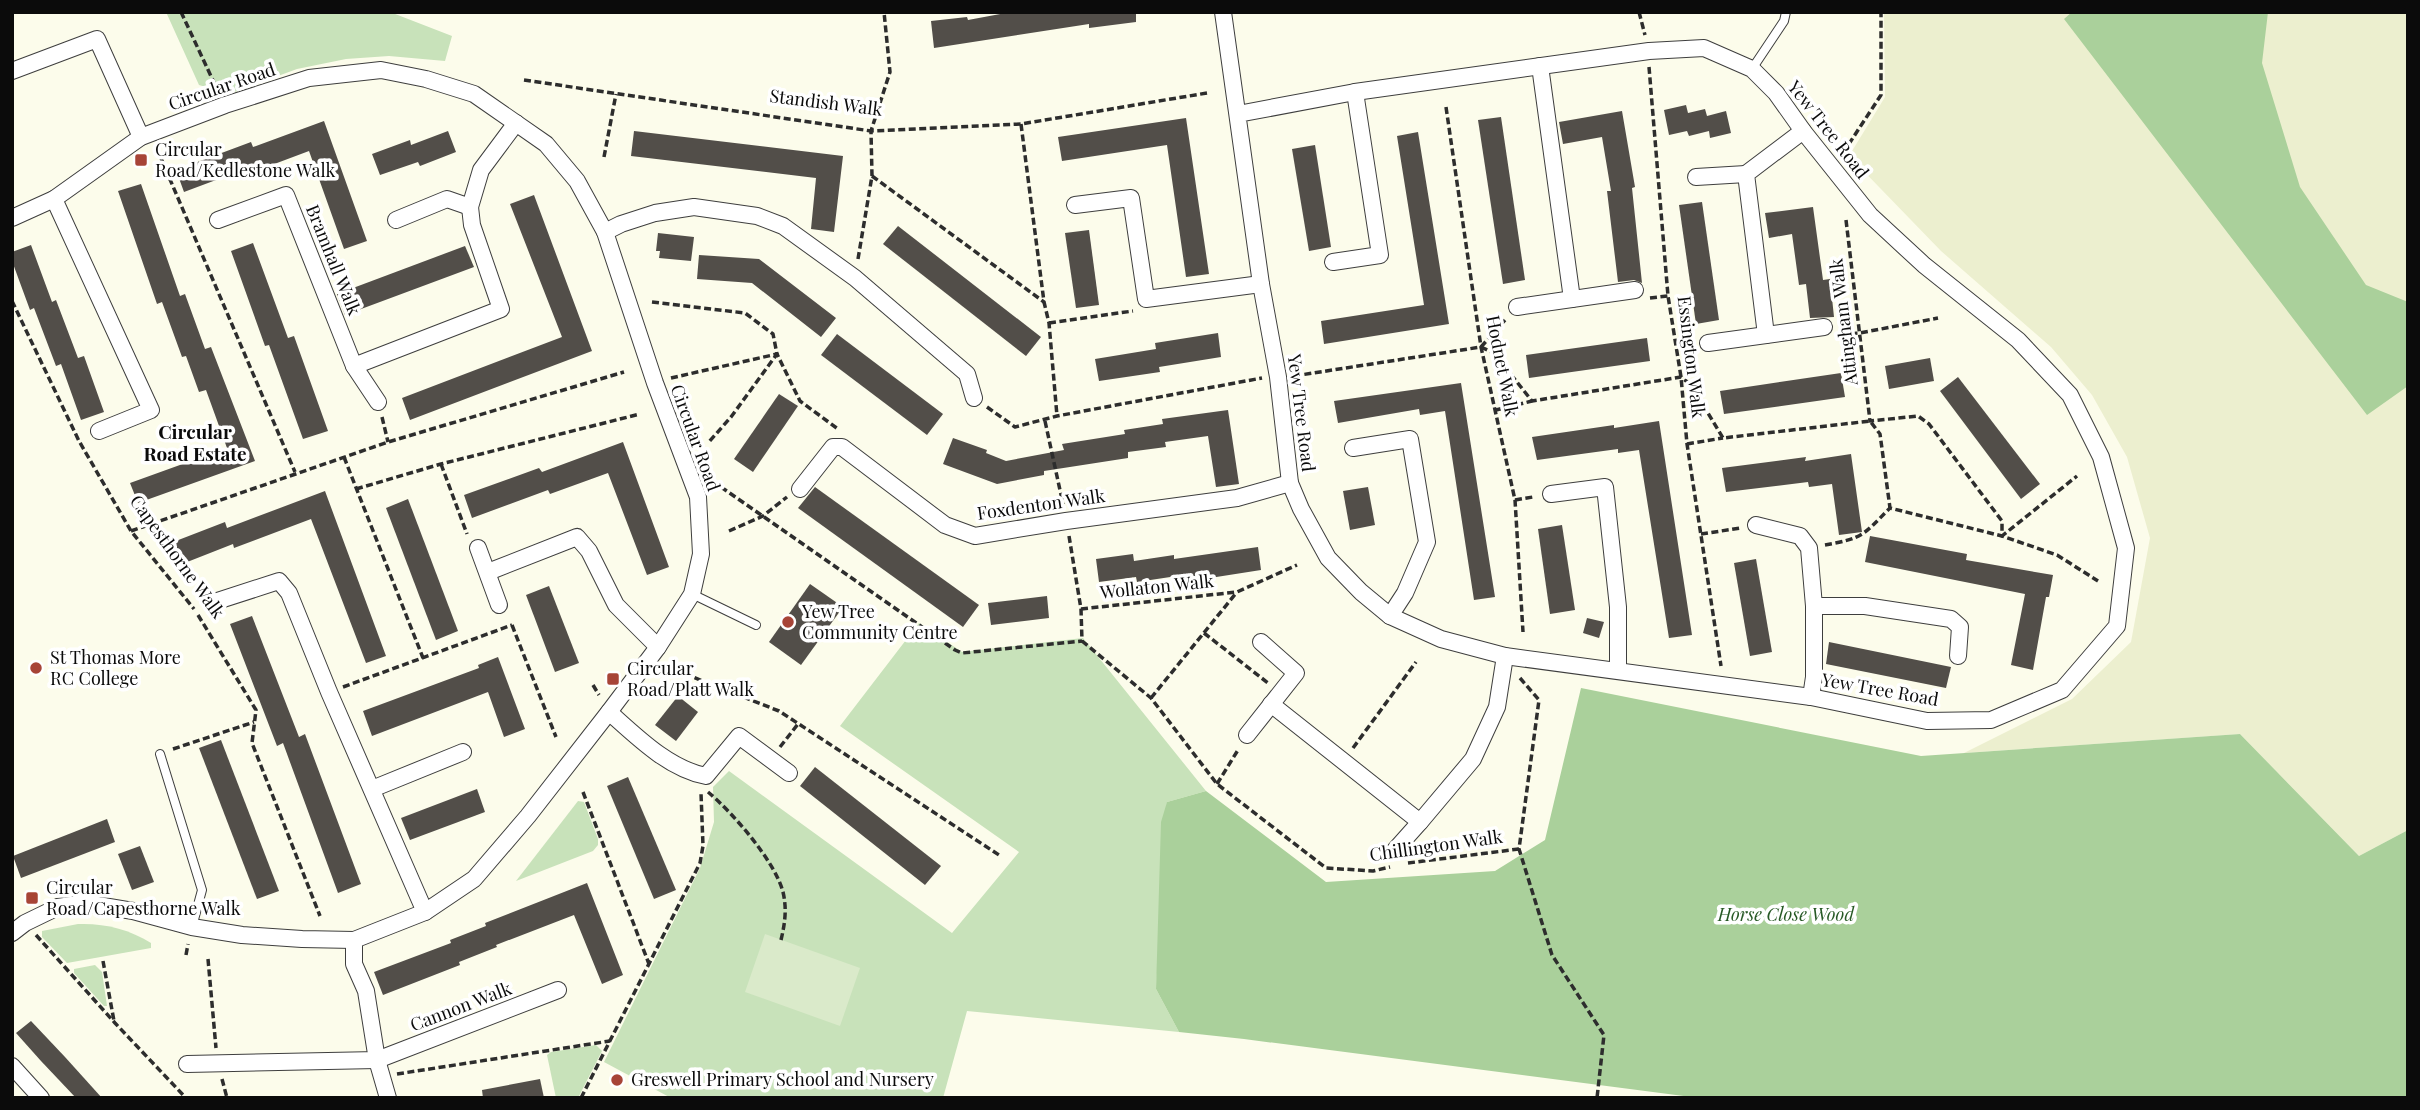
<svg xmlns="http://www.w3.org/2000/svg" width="2420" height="1110" font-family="'Playfair Display',serif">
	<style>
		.farmland { fill: #ecefcf }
		.green { fill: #c8e2ba }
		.forest { fill: #aad09b }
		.pitch { fill: #daeaca }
		.building { fill: #524e49 }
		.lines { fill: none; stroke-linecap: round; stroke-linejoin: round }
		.service-casing { stroke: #3e3e3e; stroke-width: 10 }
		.minor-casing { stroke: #3e3e3e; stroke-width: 18 }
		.path { stroke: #2d2d2d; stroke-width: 3.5; stroke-dasharray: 7 3.5; stroke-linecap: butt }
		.service { stroke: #fff; stroke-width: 8 }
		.minor { stroke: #fff; stroke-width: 16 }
		.poi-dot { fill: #a74437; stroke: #fff; stroke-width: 2.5 }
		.labels { text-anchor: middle; stroke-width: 7; stroke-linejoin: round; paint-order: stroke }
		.street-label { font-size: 18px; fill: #0b0b0b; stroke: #fff }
		.poi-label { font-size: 18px; fill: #0b0b0b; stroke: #fff; text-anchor: start }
		.park-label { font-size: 18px; font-style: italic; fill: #275925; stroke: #fff }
		.neighbourhood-label { font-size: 19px; font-weight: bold; fill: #0b0b0b; stroke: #fff }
	</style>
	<rect width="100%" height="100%" fill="#fcfceb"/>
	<!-- farmland -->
	<polygon class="farmland" points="1884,12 2408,12 2408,830 2359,856 2240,734 1964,753 2072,699 2131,642 2150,538 2127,457 2092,395 2051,347 1941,251 1849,156 1885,97"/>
	<!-- green -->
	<g class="green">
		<polygon points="166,12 390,12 452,36 445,61 389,56 346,59 297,69 229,94 199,85"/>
		<polygon points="919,623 962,652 1083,638 1206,791 1167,802 1156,989 1179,1032 967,1011 943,1098 671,1098 604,1062 700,868 714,822 713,787 729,771 952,933 1019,852 840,726"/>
		<polygon points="578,801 584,802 598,839 598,845 593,851 516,881"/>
		<path d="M78,924c26,-1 51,5 73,19v5l-84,15 -25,-26v-6z"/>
		<polygon points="95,965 102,972 107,1006 104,1006 74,973 74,969"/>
		<polygon points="596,1045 602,1051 578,1098 556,1098 547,1055 551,1052"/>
	</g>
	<!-- forest -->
	<g class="forest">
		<polygon points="2072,12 2268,12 2262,63 2300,187 2366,285 2408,302 2408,386 2367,415 2064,19"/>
		<polygon points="1581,688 1921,756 2240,734 2359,856 2408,830 2408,1098 1699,1098 1244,1039 1179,1032 1156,989 1161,822 1167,802 1206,791 1326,882 1495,871 1545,840"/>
	</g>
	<!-- pitch -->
	<polygon class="pitch" points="765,934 860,968 840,1026 745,992"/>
	<!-- building -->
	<g class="building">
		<polygon points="1011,12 1136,12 1136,22 1089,28 1089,24 934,48 931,21 967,17 968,20"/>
		<polygon points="1686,105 1688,113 1705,109 1707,116 1726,111 1731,133 1710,138 1709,131 1689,136 1687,131 1669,135 1664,110"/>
		<polygon points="1622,111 1635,187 1632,188 1642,283 1634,280 1618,282 1607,191 1611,191 1602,137 1563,144 1559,122"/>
		<polygon points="1501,117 1525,280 1503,284 1478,120"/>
		<polygon points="1186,118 1209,274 1186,277 1167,145 1062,161 1058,137"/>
		<polygon points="324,121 367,241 344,249 309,151 261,169 259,164 184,192 176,170 251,142 253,147"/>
		<polygon points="448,131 456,152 420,166 418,162 380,175 372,154 410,140 411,145"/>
		<polygon points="634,131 843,156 834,232 811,229 816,178 631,156"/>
		<polygon points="1418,132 1449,324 1324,344 1321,321 1424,305 1397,136"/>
		<polygon points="1315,145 1331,247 1309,251 1292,149"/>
		<polygon points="141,184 180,296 185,294 205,349 211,347 255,461 138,503 130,483 227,448 206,390 199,392 186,356 182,357 162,302 157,304 118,191"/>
		<polygon points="534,195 592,351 410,420 402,398 562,337 510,204"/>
		<polygon points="1702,202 1719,320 1696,324 1679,205"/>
		<polygon points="1813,207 1823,280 1830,279 1834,317 1810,318 1806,284 1799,285 1792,234 1769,238 1765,213"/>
		<polygon points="898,226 1041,337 1026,356 883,244"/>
		<polygon points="1089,230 1099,305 1076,308 1065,233"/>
		<polygon points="658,233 694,237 691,261 659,258 660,251 656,251"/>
		<polygon points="253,243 288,338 294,336 328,431 303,439 269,345 265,346 231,251"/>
		<polygon points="31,245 52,302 56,300 78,358 84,356 104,412 81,420 61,364 56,366 34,308 30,310 12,261 12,252"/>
		<polygon points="465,246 474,267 345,315 337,294"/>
		<polygon points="699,255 759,259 836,318 821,337 752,283 697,279"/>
		<polygon points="1218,333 1221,357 1159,367 1160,372 1099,381 1095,359 1156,349 1155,343"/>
		<polygon points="837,334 943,414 927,435 821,355"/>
		<polygon points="1647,338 1650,361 1529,378 1526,355"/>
		<polygon points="1930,358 1934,381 1889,389 1885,366"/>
		<polygon points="1841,373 1845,397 1724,414 1720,391"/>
		<polygon points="1958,377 2040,484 2021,499 1940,391"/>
		<polygon points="1461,383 1495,597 1474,600 1445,411 1420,415 1419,409 1338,423 1334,401"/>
		<polygon points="779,394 798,406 753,472 734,459"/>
		<polygon points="1228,410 1239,484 1216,487 1208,436 1165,442 1166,447 1128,452 1128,458 1044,471 1044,475 997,484 943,464 953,438 987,450 986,453 1006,461 1064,450 1062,444 1125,434 1124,430 1163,424 1162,419"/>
		<polygon points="1659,421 1692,635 1669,638 1639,450 1618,453 1618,449 1537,460 1532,437 1614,425 1614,428"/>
		<polygon points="623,442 669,567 647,575 608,473 550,494 548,490 472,518 464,495 539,468 542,472"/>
		<polygon points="1851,454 1862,532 1839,535 1832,484 1809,487 1808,482 1726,492 1722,468 1806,457 1805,461"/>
		<polygon points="815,487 979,605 963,627 798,508"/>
		<polygon points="1368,487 1375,525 1350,530 1343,491"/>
		<polygon points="325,491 386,656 366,663 311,519 234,548 233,544 177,566 168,544 225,522 227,528"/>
		<polygon points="408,499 458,631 436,640 386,508"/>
		<polygon points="1562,525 1575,610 1550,614 1538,529"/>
		<polygon points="1870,536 1967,554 1966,560 2053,575 2049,597 2046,597 2033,670 2011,665 2025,594 1865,562"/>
		<polygon points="1258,547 1261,570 1178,583 1177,576 1137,582 1136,577 1099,582 1096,559 1133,554 1134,561 1174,555 1174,559"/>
		<polygon points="1756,559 1772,652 1750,656 1734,563"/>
		<polygon points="810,584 843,607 801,665 769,642"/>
		<polygon points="549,586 579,663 555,672 526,595"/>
		<polygon points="1047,596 1049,618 991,625 988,603"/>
		<polygon points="252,616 299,737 305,734 361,884 338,893 283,743 277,746 230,624"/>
		<polygon points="1587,618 1604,622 1599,638 1583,633"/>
		<polygon points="1829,642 1951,667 1946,688 1826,664"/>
		<polygon points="498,657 525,729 504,737 488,692 372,736 363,711 479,668 478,665"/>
		<polygon points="678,696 698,712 676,741 655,725"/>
		<polygon points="221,740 279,891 257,899 199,748"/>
		<polygon points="815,767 941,866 925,885 800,786"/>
		<polygon points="628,777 676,890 654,899 607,786"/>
		<polygon points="477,789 485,812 410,840 401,818"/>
		<polygon points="107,819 115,842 21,878 13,856"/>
		<polygon points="140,846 154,882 132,890 118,854"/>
		<polygon points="587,883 623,975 602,984 574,915 496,945 497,947 459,962 460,965 383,995 374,972 451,943 450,940 486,926 485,923"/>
		<polygon points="31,1021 65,1057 102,1098 76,1098 41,1061 16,1033"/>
		<polygon points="540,1079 544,1098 483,1098 482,1090"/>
	</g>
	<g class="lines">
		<defs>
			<g id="service">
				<polyline points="1752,69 1784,21 1786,12"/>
				<polyline points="692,594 756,625"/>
				<polyline points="160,754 202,890 192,927"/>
			</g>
			<g id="minor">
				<polyline points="1223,12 1261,284 1278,377 1290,483 1301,509 1328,558 1361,592 1390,616 1441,639 1505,656 1811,697 1927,721 1991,720 2062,690 2117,626 2126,548 2101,457 2070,395 2018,340 1924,265 1870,215 1803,131 1776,93 1752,69 1704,48 1649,51 1355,92 1238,114"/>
				<polyline points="1540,66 1572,299"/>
				<polyline points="12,71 97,39 141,137"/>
				<polyline points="1696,177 1746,174"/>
				<polyline points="54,199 151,410 99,431"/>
				<polyline points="1075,205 1131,198 1146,299 1261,284"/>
				<polyline points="12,218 54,199 141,137 225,105 309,78 381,70 426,79 474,94 546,144 577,181 605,232 655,383 698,497 701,554 692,594 658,647 609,712 528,816 474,879 425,912 354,940 302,939 242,935 192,927 133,911 85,903 58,907 25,923 12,933"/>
				<polyline points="218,220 286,195 354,366 378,402"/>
				<polyline points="396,220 447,199 470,207"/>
				<polyline points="605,232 621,224 655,213 694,207 757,216 783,226 855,278 967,374 974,398"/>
				<polyline points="1333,262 1380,255 1355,92"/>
				<polyline points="1517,307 1635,290"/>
				<polyline points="1766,335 1746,174 1803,131"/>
				<polyline points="1708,343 1824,327"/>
				<polyline points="354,366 501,309 472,225 470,207 481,170 516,123"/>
				<polyline points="1353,448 1410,439 1427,542 1405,593 1390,616"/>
				<polyline points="800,489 833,447 842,447 945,525 975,536 1066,521 1237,498 1290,483"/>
				<polyline points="1551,494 1605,487 1618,607 1618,670"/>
				<polyline points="1756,525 1800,536 1809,548 1814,606 1814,677 1811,697"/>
				<polyline points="478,548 499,605"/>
				<polyline points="488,572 577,537 589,551 616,605 658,647"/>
				<polyline points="211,603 279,581 289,593 329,692 425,912"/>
				<polyline points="1814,606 1865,606 1951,619 1960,627 1958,656"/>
				<polyline points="1271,704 1420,822 1473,759 1497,707 1505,656"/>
				<path d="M609,712c28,25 60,57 97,64l33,-40 50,37"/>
				<polyline points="1247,735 1296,673 1261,642"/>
				<polyline points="372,789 463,752"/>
				<polyline points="1395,850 1420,822"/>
				<polyline points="354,940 354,964 366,991 377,1060 388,1098"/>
				<polyline points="187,1064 377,1060 558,990"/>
				<polyline points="12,1066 41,1098"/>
			</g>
		</defs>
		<!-- service casing -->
		<use href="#service" class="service-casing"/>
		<!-- minor casing -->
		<use href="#minor" class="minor-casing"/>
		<!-- path -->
		<g class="path">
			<polyline points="181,12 217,89"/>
			<polyline points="1639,12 1645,35"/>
			<polyline points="1649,67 1668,296 1681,377 1687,444 1721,666"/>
			<polyline points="524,80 871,131 1021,124 1207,93"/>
			<polyline points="1446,107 1481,347 1515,500 1523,632"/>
			<polyline points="1021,124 1044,302 1049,323 1057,416"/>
			<polyline points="157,149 295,472"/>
			<polyline points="1843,153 1881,95 1881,12"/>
			<polyline points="604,157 616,94"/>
			<polyline points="872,176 1044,302"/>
			<polyline points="1846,220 1870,421 1918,416 1929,424 2002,521 2002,536 2077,476"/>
			<polyline points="858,259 872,176 871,131 890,72 884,12"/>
			<polyline points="1650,298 1668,296"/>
			<polyline points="12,301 79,441 131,531 194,609"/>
			<polyline points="652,302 745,313 773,334 777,354 731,417 708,443"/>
			<polyline points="1049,323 1133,311"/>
			<polyline points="1840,334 1860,333 1938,318"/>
			<polyline points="1676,342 1691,341"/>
			<polyline points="1481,347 1505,320"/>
			<polyline points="1294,376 1481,347 1494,353 1532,401 1681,377 1691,385 1723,438 1870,421 1880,434 1890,508 2002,536 2057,555 2098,581"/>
			<polyline points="671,378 777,354 800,401 838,429"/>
			<polyline points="987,407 1015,427 1057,416 1262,378"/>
			<polyline points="1496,410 1532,401"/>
			<polyline points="382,417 388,442"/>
			<polyline points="1045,421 1063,504"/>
			<polyline points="1687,444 1723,438"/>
			<polyline points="344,457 423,658"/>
			<polyline points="441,464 467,534"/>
			<polyline points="721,487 955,650 962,653 1082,641"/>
			<polyline points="356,489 441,464 640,414"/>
			<polyline points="1515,500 1533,497"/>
			<polyline points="131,531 388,442 624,372"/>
			<polyline points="729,531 763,516 787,497"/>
			<polyline points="1701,534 1741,528"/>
			<polyline points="1069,536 1081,609 1082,641"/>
			<path d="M1825,545c39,-7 38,-10 65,-37"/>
			<polyline points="1081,609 1237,592 1297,565"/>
			<polyline points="198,615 256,710 252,743 320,916"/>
			<polyline points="512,625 556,737"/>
			<polyline points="1204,633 1268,683"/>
			<polyline points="1082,641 1151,698 1217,784 1326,868 1373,871 1390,867"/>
			<polyline points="675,670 779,711 999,855"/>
			<polyline points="1520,678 1539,700 1519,849 1552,955 1604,1035 1597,1098"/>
			<polyline points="593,685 599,695"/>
			<polyline points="343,687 512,625"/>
			<polyline points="1151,698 1237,592"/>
			<polyline points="780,747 798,724"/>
			<polyline points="1353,748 1416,662"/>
			<polyline points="173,749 254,722"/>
			<polyline points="1217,784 1238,750"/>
			<polyline points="583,792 649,964"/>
			<path d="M708,792c24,20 67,69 75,100 4,17 2,31 -2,48"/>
			<polyline points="1408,863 1519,849"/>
			<polyline points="36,935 115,1023 186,1098"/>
			<polyline points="186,955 188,944"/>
			<polyline points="208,959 216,1048"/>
			<polyline points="103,961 114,1021"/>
			<polyline points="397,1074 610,1041"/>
			<polyline points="222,1079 227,1098"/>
			<polyline points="581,1098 700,863 703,846 701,793"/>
		</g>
		<!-- service -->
		<use href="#service" class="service"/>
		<!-- minor -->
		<use href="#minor" class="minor"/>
	</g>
	<!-- markers -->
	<g class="poi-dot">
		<rect x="134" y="153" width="14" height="14" rx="3.5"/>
		<circle cx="788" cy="622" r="7"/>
		<circle cx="36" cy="668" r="7"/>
		<rect x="606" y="672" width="14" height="14" rx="3.5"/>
		<rect x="25" y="891" width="14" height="14" rx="3.5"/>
		<circle cx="617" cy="1080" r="7"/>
	</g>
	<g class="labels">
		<!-- street labels -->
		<g class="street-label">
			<text transform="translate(222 87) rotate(-19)" y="6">Circular Road</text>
			<text transform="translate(826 103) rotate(7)" y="6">Standish Walk</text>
			<text transform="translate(1828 130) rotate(52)" y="6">Yew Tree Road</text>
			<text transform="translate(333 260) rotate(68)" y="6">Bramhall Walk</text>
			<text transform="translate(1844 322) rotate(-97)" y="6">Attingham Walk</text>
			<text transform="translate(1691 357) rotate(83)" y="6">Essington Walk</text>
			<text transform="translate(1502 366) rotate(79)" y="6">Hodnet Walk</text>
			<text transform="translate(1301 413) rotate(83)" y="6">Yew Tree Road</text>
			<text transform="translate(695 438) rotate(70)" y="6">Circular Road</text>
			<text transform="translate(1041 505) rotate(-8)" y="6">Foxdenton Walk</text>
			<text transform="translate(177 557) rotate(54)" y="6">Capesthorne Walk</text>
			<text transform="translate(1157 587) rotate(-6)" y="6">Wollaton Walk</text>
			<text transform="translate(1880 690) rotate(10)" y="6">Yew Tree Road</text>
			<text transform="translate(1436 846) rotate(-8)" y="6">Chillington Walk</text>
			<text transform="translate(461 1007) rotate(-21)" y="6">Cannon Walk</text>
		</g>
		<!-- poi labels -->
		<g class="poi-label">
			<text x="155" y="156">Circular<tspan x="155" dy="21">Road/Kedlestone Walk</tspan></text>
			<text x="802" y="618">Yew Tree<tspan x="802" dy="21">Community Centre</tspan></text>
			<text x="50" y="664">St Thomas More<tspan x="50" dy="21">RC College</tspan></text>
			<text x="627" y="675">Circular<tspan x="627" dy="21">Road/Platt Walk</tspan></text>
			<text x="46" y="894">Circular<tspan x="46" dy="21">Road/Capesthorne Walk</tspan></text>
			<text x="631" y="1086">Greswell Primary School and Nursery</text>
		</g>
		<!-- park labels -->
		<g class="park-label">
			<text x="1786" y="921">Horse Close Wood</text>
		</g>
		<!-- neighbourhood labels -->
		<g class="neighbourhood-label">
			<text x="195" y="439">Circular<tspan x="195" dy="22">Road Estate</tspan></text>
		</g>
	</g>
	<!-- border -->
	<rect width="2420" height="1110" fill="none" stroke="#0b0b0b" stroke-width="28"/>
</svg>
